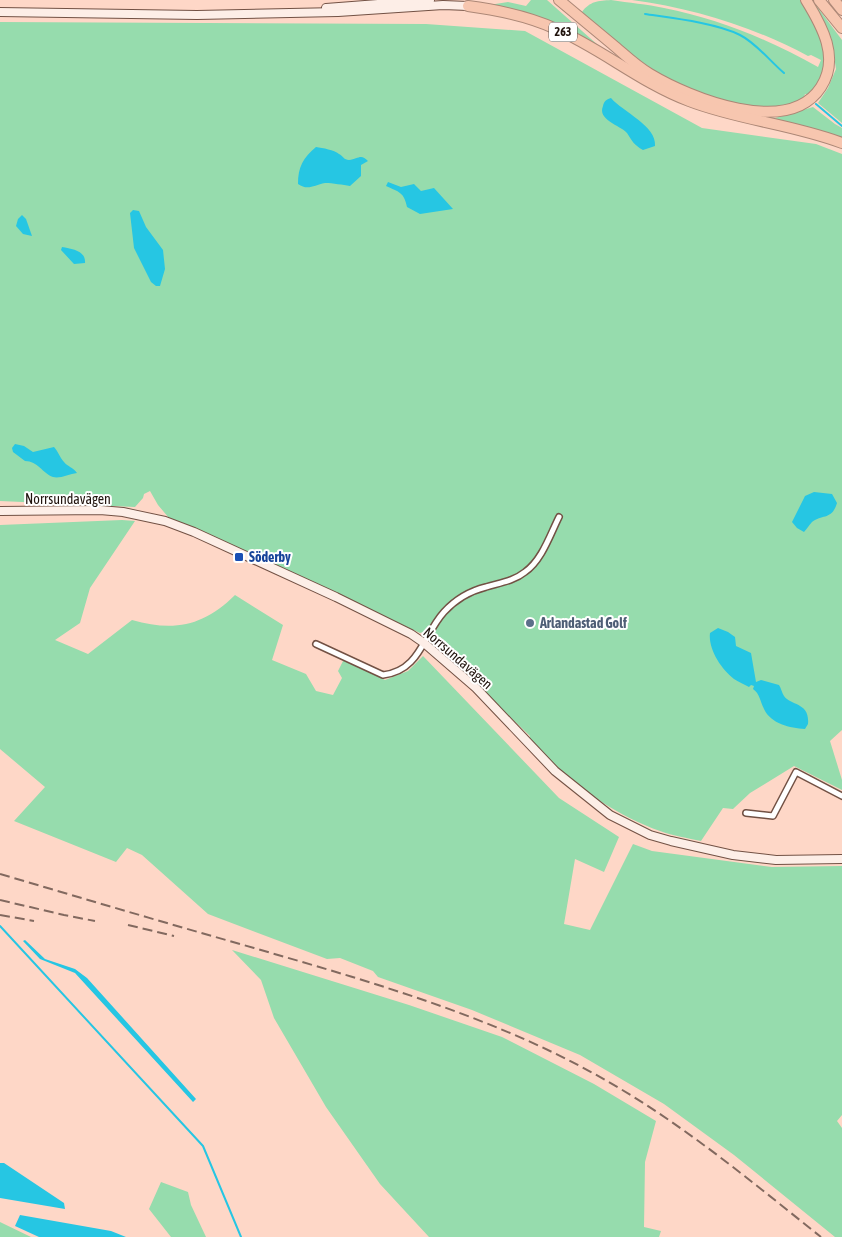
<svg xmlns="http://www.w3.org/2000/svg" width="842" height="1237" font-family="'Asap Condensed',sans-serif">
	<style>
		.green { fill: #96dcad }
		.water { fill: #26c6e3 }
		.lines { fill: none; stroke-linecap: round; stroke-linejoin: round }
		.stream { stroke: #26c6e3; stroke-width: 2 }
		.street-casing { stroke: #725144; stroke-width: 8 }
		.secondary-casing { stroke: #725144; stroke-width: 10 }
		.highway-casing { stroke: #ac8776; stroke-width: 12 }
		.street { stroke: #fff; stroke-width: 5 }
		.secondary { stroke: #fdeee7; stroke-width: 8 }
		.highway { stroke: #f7c6af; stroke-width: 10 }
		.rail { stroke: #82695f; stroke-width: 2; stroke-dasharray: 10 5; stroke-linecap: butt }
		.transit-dot { fill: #1a4fb4; stroke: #fff; stroke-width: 2 }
		.service-dot { fill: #5c6f8a; stroke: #fff; stroke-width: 2 }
		.labels { text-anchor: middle; stroke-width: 4; stroke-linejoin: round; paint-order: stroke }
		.shield { fill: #fff; stroke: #635a56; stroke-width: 1 }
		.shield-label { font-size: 12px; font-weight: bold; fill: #20130d }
		.street-label { font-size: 14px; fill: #20130d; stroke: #fff }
		.transit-label { font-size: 14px; font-weight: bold; fill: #164399; stroke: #fff; text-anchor: start }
		.service-label { font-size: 14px; font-weight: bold; fill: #4e5e75; stroke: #fff; text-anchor: start }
	</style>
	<rect width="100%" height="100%" fill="#fed7c7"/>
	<!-- green -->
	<g class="green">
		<polygon points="531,0 547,0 608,54 489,5 508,2 526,6"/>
		<path d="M611,0c18,3 36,4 53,8 55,11 106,32 154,59l3,-7 -10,-5 -3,1c-54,-29 -115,-48 -176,-56h168l15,23 12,30 -3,18 -7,18 -8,6 -4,-1 -2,6 -20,7h-31l-20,-3 -56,-19 -46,-31 -48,-42c8,-11 16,-11 29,-12z"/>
		<polygon points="812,0 842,40 842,123 818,103 828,88 836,69 831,37"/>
		<path d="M0,22l426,2 99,7 177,97 114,16 26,10v576l-12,11 12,39v10l-48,-24 -44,27 -17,16 -10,-1 -22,33c-13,-3 -28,-5 -41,-10 -51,-18 -94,-52 -131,-91l1,-4 -98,-94 1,-5 -6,-6 -7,2 -251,-115 -11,-13 -8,-14 -6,3 -1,4 -8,9 -135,-6z"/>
		<polygon points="813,107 835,124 842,128 842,140 745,114 775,118"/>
		<path d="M122,520l13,1 -45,67 -10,35 -25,17 33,14 44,-34c42,12 72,6 103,-25l48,30 -11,35 34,14 10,17 17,4 9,-17 -4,-7 6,-12 41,21 23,-9 15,-15 136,142 60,39 -15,35 -29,-13 -11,65 26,6 43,-86 19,7 120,16 70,-1v249l-5,6 5,7v109h-7l-101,-82 -70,-51 -84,-49 -108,-45 -94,-33 -5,-6 -33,-13 -13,1 -119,-45 -66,-59 -15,-7 -11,14 -102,-41 31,-34 -45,-38v-224z"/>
		<polygon points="232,950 409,1005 502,1037 594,1084 656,1121 645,1162 644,1227 661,1231 659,1237 429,1237 380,1184 326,1107 274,1018 261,980"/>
		<polygon points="161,1182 188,1192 191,1205 206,1237 171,1237 149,1209"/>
		<polygon points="0,1222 31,1237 0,1237"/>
	</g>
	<!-- water -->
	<g class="water">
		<path d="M611,98c12,14 46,28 44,48l-12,4c-9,-5 -11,-9 -16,-17 -7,-8 -30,-13 -24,-27 1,-5 4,-7 8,-8z"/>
		<path d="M316,147c7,1 18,3 23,7 4,2 5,6 10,6 9,-1 12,-7 19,1l-7,4v11l-11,10c-7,-1 -17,-3 -25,-3 -11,2 -17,8 -27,1 0,-17 5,-26 18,-37z"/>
		<path d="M388,182l13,5 13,-3 7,7 13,-3 19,21 -33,5 -13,-7c-3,-15 -8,-15 -21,-21z"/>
		<polygon points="133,210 139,211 146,227 163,250 165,269 160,286 156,286 151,282 134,248 130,213"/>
		<polygon points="22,215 26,219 32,236 23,234 16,226 18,219"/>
		<path d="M62,247c11,2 24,4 23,16l-11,1 -13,-14z"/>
		<path d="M15,444l9,2 9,6 21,-5c4,4 6,11 10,15 4,5 9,5 13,11 -8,1 -17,6 -24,4 -11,-4 -15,-16 -28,-16l-12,-9 -1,-4z"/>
		<path d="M814,492l18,2 5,9c-5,17 -14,11 -25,19 -3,3 -5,7 -8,10l-7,-4 -5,-6 13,-26z"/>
		<path d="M718,628l10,4 7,5 1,9 15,7 5,29 5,-2 18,5c2,3 3,8 5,11 7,10 26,6 24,28l-3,5c-15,-1 -34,-5 -41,-20 -4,-8 -4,-15 -11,-20l1,-3 -3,-1 -2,2c-5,-3 -11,-5 -15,-8 -13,-10 -26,-30 -24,-46z"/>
		<polygon points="25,940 45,959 75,969 87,978 196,1099 193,1102 75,973 40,959 23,941"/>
		<polygon points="0,1163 4,1163 64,1203 65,1209 0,1198"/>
		<polygon points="20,1215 111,1231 126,1237 39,1237 15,1226"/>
	</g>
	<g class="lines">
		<!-- stream -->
		<g class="stream">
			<path d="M645,14c27,4 71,9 95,21 16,8 30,26 44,38"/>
			<polyline points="816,104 842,126"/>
			<polyline points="0,926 203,1146 241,1237"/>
		</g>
		<defs>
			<g id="street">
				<path d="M316,644l67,31c37,-4 40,-40 61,-63 11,-12 26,-21 42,-25 13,-4 28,-6 39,-15 17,-12 25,-37 34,-55"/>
				<polyline points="746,813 773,816 796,772 842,796"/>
			</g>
			<g id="secondary">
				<polyline points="326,8 430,0"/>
				<polyline points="0,12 197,15 338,12 443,5 468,6"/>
				<polyline points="0,511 100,510 123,512 165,521 194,532 336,597 411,634 424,643 476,688 555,771 610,815 650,835 671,841 733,855 776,860 842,859"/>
			</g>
			<g id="highway">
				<path d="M559,0c18,15 35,29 53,44 12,10 24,22 38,30 40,24 138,64 171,13 19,-29 1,-61 -15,-87"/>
				<polyline points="819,0 842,28"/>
				<polyline points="834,0 842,10"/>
				<path d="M468,6c30,4 60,10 88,23 46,20 85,54 133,72 49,19 103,23 153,42"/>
			</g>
		</defs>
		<!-- street casing -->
		<use href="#street" class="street-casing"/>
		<!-- secondary casing -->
		<use href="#secondary" class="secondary-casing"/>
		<!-- highway casing -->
		<use href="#highway" class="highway-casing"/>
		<!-- street -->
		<use href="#street" class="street"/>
		<!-- secondary -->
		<use href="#secondary" class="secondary"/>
		<!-- highway -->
		<use href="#highway" class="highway"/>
		<!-- rail -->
		<g class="rail">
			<path d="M0,874c85,25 169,50 254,74 121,35 244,70 353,133 77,44 145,101 214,156"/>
			<polyline points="0,900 64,915 95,921"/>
			<polyline points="0,915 34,921"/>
			<polyline points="128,925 174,936"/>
		</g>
	</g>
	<!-- markers -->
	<rect class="transit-dot" x="234" y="552" width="10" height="10" rx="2.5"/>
	<circle class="service-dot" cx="530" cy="623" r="5"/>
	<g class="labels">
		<!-- shield labels -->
		<rect class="shield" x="549" y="22.5" width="28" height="19" rx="4"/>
		<g class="shield-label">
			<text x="563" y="36">263</text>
		</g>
		<!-- street labels -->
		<g class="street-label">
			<text x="68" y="504">Norrsundavägen</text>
			<text transform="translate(458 658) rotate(41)" y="5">Norrsundavägen</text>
		</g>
		<!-- transit labels -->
		<g class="transit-label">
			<text x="249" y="562">Söderby</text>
		</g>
		<!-- service labels -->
		<g class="service-label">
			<text x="540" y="628">Arlandastad Golf</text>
		</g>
	</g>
</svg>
